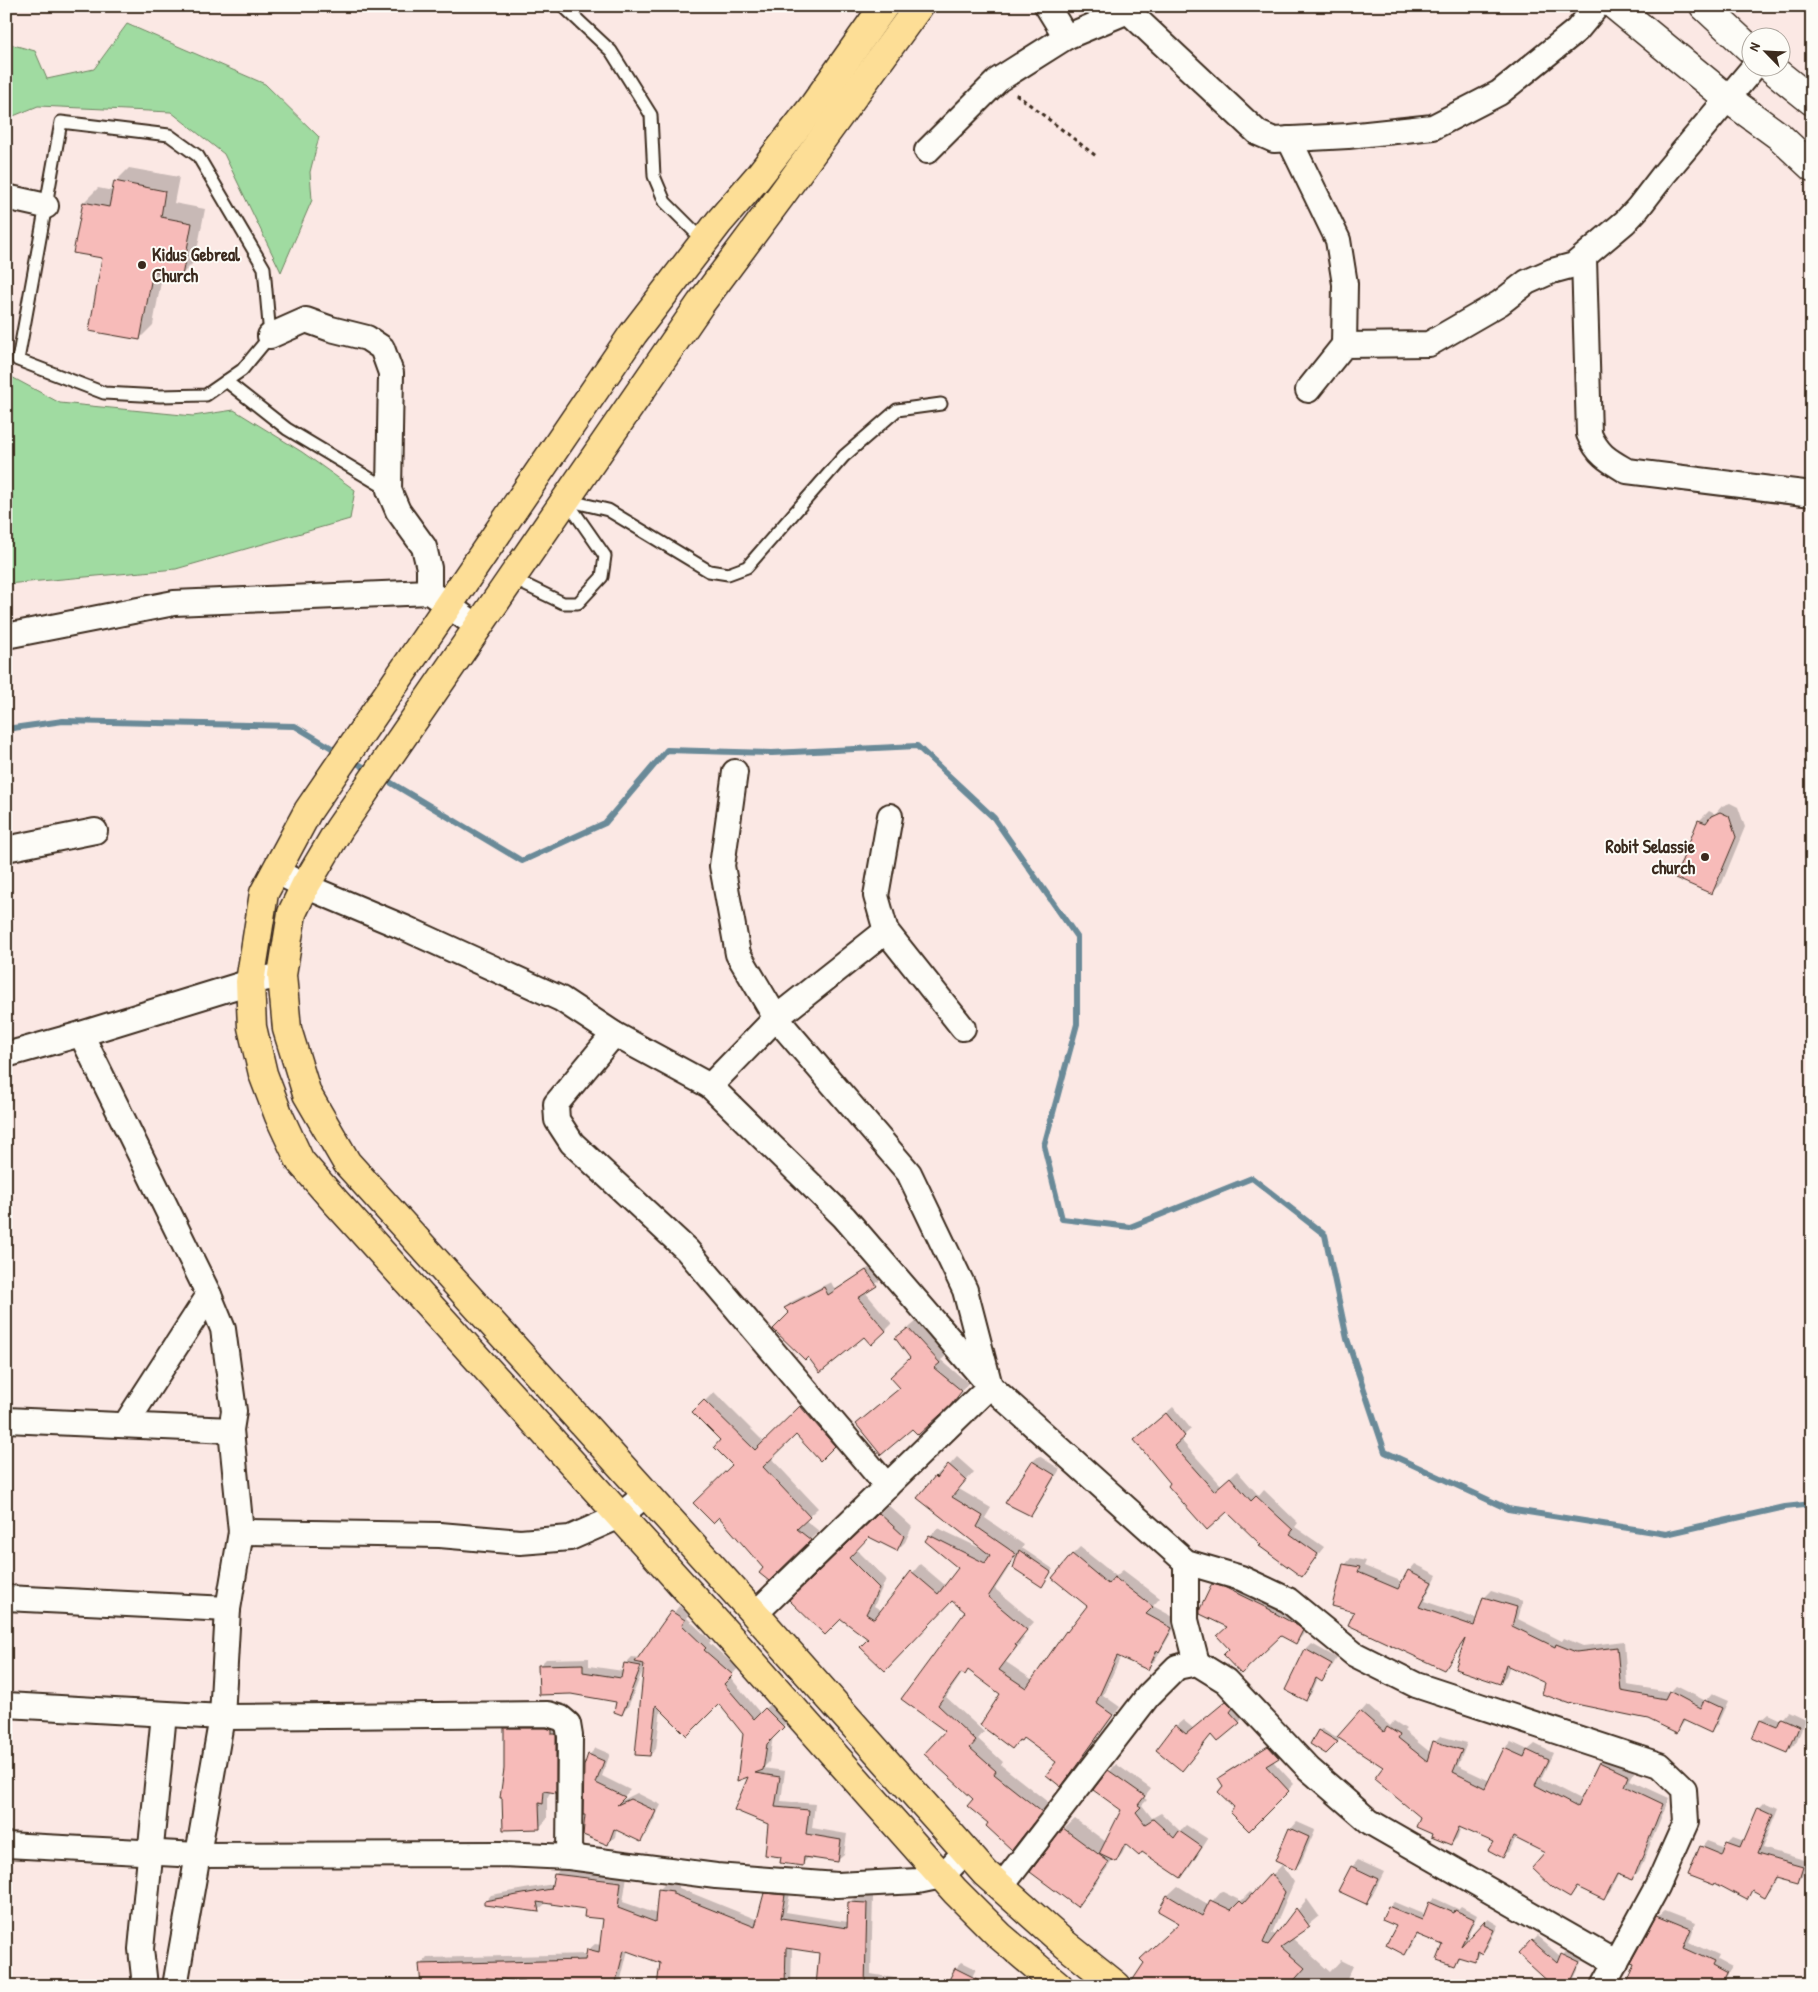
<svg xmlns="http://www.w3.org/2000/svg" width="1818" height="1992" font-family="'Patrick Hand',sans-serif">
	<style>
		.green { fill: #a0dba1; stroke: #6e8260 }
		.shadow { fill: #0003 }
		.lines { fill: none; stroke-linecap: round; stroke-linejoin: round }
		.stream { stroke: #6a8a98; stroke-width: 6 }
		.building { fill: #f7bbb9; stroke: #3b2a1e }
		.lane-casing { stroke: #3b2a1e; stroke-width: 15 }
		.street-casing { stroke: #3b2a1e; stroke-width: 28 }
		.secondary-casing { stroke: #3b2a1e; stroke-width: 31 }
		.highway-casing { stroke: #3b2a1e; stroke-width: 31 }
		.path { stroke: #3b2a1e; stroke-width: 3; stroke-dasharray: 4 4; stroke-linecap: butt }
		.lane { stroke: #fdfcf7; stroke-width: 11 }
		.street { stroke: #fdfcf7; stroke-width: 24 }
		.secondary { stroke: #fdfcf7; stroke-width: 28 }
		.highway { stroke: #fdde96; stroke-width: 28 }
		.poi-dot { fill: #3b2a1e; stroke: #fdfcf7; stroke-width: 2 }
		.labels { text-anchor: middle; stroke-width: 4; stroke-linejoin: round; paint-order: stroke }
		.poi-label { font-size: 18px; font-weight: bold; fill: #3b2a1e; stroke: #fdfcf7; text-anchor: start }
	</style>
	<rect width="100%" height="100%" fill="#fbe8e4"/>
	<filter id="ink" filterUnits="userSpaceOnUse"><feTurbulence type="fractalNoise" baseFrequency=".02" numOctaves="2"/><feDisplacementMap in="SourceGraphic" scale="10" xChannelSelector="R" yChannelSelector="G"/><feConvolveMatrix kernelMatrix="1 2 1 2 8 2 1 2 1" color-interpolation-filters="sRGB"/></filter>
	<g filter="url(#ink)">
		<!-- green -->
		<g class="green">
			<polygon points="127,24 265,84 319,137 310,172 312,200 281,272 224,154 171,112 38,106 6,119 6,43 35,51 47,79 94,69"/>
			<polygon points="6,374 60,403 193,416 234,410 302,452 355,490 350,519 176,569 6,584"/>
		</g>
		<!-- shadow -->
		<g class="shadow">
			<polygon points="129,168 179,177 174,203 205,209 195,261 181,275 163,271 153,325 139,339 104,257 84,202 98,188 113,191 115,182"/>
			<polygon points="1730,803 1738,807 1745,827 1722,883 1712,892 1699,821 1709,811 1715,814 1722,806"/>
			<polygon points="873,1265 882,1279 865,1292 892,1324 885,1331 864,1335 790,1312 785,1308 791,1302 831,1282 835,1290"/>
			<polygon points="917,1321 947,1355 941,1360 968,1383 957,1397 912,1427 865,1416 901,1387 911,1358 897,1338"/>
			<polygon points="714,1392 764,1442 809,1399 843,1437 820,1459 796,1433 771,1458 818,1508 805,1520 819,1531 769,1579 734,1465 722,1440 694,1412"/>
			<polygon points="1173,1407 1191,1429 1180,1439 1221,1485 1237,1471 1259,1496 1264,1490 1298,1523 1295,1527 1324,1547 1302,1575 1262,1545 1227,1510 1172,1483 1142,1434"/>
			<polygon points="1039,1456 1060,1469 1036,1509 1031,1515 1007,1503 1033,1461"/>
			<polygon points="957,1457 974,1472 959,1489 991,1508 985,1518 1024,1545 1022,1548 1053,1569 1044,1582 1018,1553 995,1589 1034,1622 1022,1636 1024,1638 1006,1662 1033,1680 1067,1632 1089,1606 1072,1555 1080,1547 1116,1576 1123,1570 1160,1598 1153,1606 1179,1620 1155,1660 1147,1668 1121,1656 1103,1695 1120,1707 1069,1777 1061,1785 1058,1762 1024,1737 1012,1748 1002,1694 969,1669 963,1672 946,1697 984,1732 978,1739 1003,1762 1001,1765 1049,1803 1012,1848 974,1799 947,1731 903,1698 967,1611 952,1599 869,1639 841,1618 791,1600 888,1505 912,1527 905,1542 897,1550 869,1536 856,1549 886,1579 874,1606 882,1611 920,1564 946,1586 960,1568 930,1536 938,1528 986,1551 919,1498 936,1476 944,1468 945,1470"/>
			<polygon points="1351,1558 1366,1561 1364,1566 1403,1582 1409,1571 1415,1564 1437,1575 1424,1601 1478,1619 1484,1598 1491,1591 1523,1601 1518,1619 1562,1641 1564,1638 1583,1646 1624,1641 1627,1685 1670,1692 1676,1686 1706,1701 1712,1694 1728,1701 1717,1725 1711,1732 1686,1720 1676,1732 1648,1718 1547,1682 1510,1665 1506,1676 1500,1682 1465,1639 1444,1668 1356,1611 1345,1565"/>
			<polygon points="1220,1578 1309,1623 1303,1635 1296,1642 1281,1634 1231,1649 1229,1626 1213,1585"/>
			<polygon points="679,1606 690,1614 687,1618 711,1641 709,1643 738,1668 730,1677 760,1713 772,1702 789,1720 773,1736 769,1762 763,1768 785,1771 781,1801 815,1804 812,1828 847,1834 844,1855 837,1861 809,1857 802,1864 783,1855 750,1774 745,1733 719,1702 661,1708 656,1749 650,1755 644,1667 628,1707 622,1713 617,1701 540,1665 546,1659 589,1658 589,1666 623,1671 625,1664 632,1657 640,1658"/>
			<polygon points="1312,1644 1337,1658 1327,1675 1322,1680 1318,1678 1311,1694 1306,1699 1306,1650"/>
			<polygon points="1233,1695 1246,1715 1239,1722 1212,1734 1188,1763 1176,1726 1183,1720 1194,1729"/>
			<polygon points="1367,1705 1390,1726 1394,1721 1406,1729 1404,1731 1431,1753 1434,1742 1440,1736 1467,1743 1458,1766 1490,1781 1505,1749 1511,1742 1528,1750 1535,1744 1553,1753 1541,1779 1582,1800 1600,1763 1606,1756 1635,1770 1630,1780 1669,1798 1639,1872 1632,1879 1619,1873 1610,1892 1604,1898 1579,1886 1570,1897 1547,1853 1516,1837 1510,1850 1503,1856 1494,1841 1461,1827 1457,1838 1451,1844 1433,1833 1385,1767 1341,1738 1326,1752 1319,1731 1322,1728 1338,1738"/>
			<polygon points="1788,1712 1805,1720 1795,1745 1788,1751 1761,1720 1768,1714 1781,1720"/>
			<polygon points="513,1720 560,1726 564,1783 555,1791 551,1791 547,1798 547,1819 539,1828 505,1769 505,1729"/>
			<polygon points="1275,1741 1284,1751 1272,1760 1294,1784 1249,1829 1220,1778 1226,1772"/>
			<polygon points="596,1748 610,1754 602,1776 630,1790 619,1802 637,1793 661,1805 647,1834 641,1840 617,1829 615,1837 608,1843 589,1755"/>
			<polygon points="1116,1764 1151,1789 1144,1798 1147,1800 1142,1805 1152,1818 1161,1813 1180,1831 1186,1825 1208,1839 1188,1870 1181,1876 1143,1850 1127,1844 1122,1854 1115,1861 1113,1860 1087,1895 1077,1905 1064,1829 1075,1819 1106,1842 1122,1810 1095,1790"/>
			<polygon points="1765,1802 1778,1808 1762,1848 1808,1861 1804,1875 1798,1881 1778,1876 1771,1889 1765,1895 1754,1889 1746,1898 1715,1882 1690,1874 1702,1847 1707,1841 1726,1848 1728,1843 1734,1837 1745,1841 1759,1808"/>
			<polygon points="1297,1822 1315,1830 1301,1862 1295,1868 1291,1829"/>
			<polygon points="1358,1860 1384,1872 1372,1896 1366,1902 1352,1867"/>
			<polygon points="1282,1865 1294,1882 1272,1933 1277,1936 1307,1899 1319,1916 1292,1938 1330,1972 1341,1960 1353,1966 1344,1986 1172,1986 1181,1922 1160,1910 1168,1895 1178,1886 1209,1905 1221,1891 1241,1901 1250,1892 1253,1895"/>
			<polygon points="561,1868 627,1876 623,1902 657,1914 659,1890 665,1884 679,1885 679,1888 758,1920 765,1894 771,1888 791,1889 786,1912 848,1922 849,1903 855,1897 873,1897 871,1974 941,1986 817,1986 821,1952 792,1947 791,1986 658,1986 662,1962 628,1950 621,1979 615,1985 493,1977 487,1985 421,1965 427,1958 587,1954 588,1950 595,1944 601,1945 605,1918 586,1908 544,1901 545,1904 538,1910 485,1902 491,1895 553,1884 555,1875"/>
			<polygon points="1434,1898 1458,1909 1461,1906 1477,1915 1464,1945 1488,1919 1498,1925 1487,1948 1482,1953 1480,1952 1475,1960 1460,1957 1454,1965 1444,1945 1417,1934 1410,1949 1405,1953 1398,1926 1389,1907 1394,1902 1425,1915 1430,1903"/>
			<polygon points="1665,1910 1696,1922 1689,1942 1719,1956 1717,1960 1732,1968 1721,1986 1708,1986 1658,1916"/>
			<polygon points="1537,1936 1561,1957 1568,1948 1585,1956 1570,1986 1556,1986 1549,1983 1550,1981 1532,1941"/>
			<polygon points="962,1962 976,1969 972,1977 1007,1986 947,1986 956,1968"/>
		</g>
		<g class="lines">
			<!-- stream -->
			<g class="stream">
				<polyline points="6,729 63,721 295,726 340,753"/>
				<polyline points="350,759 372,772"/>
				<polyline points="383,778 522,861 605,823 667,750 772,753 917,746 994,818 1077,937 1077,1024 1044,1146 1062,1219 1130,1227 1252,1178 1325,1235 1347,1339 1385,1452 1508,1509 1666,1534 1785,1507 1812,1504"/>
			</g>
		</g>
		<!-- building -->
		<g class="building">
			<polygon points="114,181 165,191 161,217 192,223 182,276 153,271 140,340 89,331 102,258 73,253 83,202 109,207"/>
			<polygon points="1720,812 1729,816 1736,837 1712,894 1675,878 1698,820 1706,823 1711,816"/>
			<polygon points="866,1270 877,1286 858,1298 886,1331 871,1345 864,1337 820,1373 808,1357 805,1360 773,1329 789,1313 784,1308 824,1287 828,1295"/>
			<polygon points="908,1328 940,1363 934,1368 962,1391 950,1406 918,1435 912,1429 881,1455 856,1424 900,1388 890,1377 910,1358 895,1338"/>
			<polygon points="704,1400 755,1450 800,1406 835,1446 820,1461 796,1435 763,1467 810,1517 797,1529 811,1540 769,1581 759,1573 763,1568 719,1517 713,1523 693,1503 732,1465 714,1447 720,1440 692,1412"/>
			<polygon points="1166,1413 1185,1436 1174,1446 1214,1491 1230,1477 1251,1501 1256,1496 1293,1530 1290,1534 1318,1554 1302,1577 1259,1546 1261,1545 1227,1512 1207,1530 1168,1486 1170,1483 1134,1440"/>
			<polygon points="1032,1461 1055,1475 1031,1516 1005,1503"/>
			<polygon points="948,1464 966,1480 952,1497 983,1516 977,1527 1016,1554 988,1597 1027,1630 1015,1645 1017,1646 999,1670 1026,1688 1066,1631 1067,1632 1087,1606 1052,1578 1072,1554 1108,1584 1114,1577 1153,1607 1146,1614 1172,1628 1159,1652 1157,1650 1148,1670 1117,1656 1096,1703 1113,1715 1061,1787 1046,1775 1056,1762 1023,1738 1021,1741 1019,1740 1012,1749 980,1725 1000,1694 968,1670 965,1675 961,1673 938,1705 976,1741 970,1748 996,1771 994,1774 1042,1812 1012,1850 986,1826 988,1823 967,1806 973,1799 924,1754 945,1731 901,1699 965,1612 952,1601 885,1671 860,1647 868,1639 841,1619 825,1635 789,1600 879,1513 904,1536 897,1551 869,1537 849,1558 879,1588 866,1614 874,1619 911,1571 938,1594 958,1568 925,1541 929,1535 985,1563 990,1555 917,1498 935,1476 937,1478"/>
			<polygon points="1019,1550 1051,1572 1042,1587 1013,1568"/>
			<polygon points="1343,1564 1360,1567 1358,1572 1398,1589 1408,1570 1432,1582 1419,1607 1474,1626 1483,1597 1517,1607 1512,1626 1555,1647 1556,1644 1576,1652 1617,1647 1621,1691 1665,1699 1669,1691 1701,1708 1705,1700 1722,1708 1711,1733 1683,1720 1677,1733 1648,1719 1571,1703 1570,1704 1542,1694 1545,1683 1506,1665 1500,1684 1455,1669 1465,1639 1444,1670 1348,1625 1354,1612 1332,1606"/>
			<polygon points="1212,1584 1224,1587 1271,1610 1271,1611 1298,1626 1303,1630 1296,1644 1281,1636 1241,1674 1223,1655 1229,1649 1217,1636 1227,1627 1200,1614 1200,1609"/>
			<polygon points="671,1611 685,1620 682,1625 706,1648 704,1650 733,1675 724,1684 754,1719 765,1708 784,1727 767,1744 763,1770 755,1773 780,1777 775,1807 809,1810 806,1834 841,1840 838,1862 804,1857 803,1866 780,1863 781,1857 765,1855 768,1824 734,1810 748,1777 737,1781 743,1734 719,1704 687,1736 656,1705 650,1756 635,1755 644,1664 635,1662"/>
			<polygon points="1305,1649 1332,1664 1322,1682 1316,1678 1306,1701 1285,1690"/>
			<polygon points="624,1663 641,1666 622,1715 614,1712 616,1702 571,1694 539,1695 538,1665 583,1664 583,1672 621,1678"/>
			<polygon points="1226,1701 1233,1708 1230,1712 1240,1723 1217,1742 1211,1735 1182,1771 1156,1750 1175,1725 1186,1734"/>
			<polygon points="1360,1711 1384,1732 1387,1727 1400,1735 1398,1738 1427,1761 1433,1741 1462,1750 1453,1772 1485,1788 1504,1748 1524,1757 1527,1750 1548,1760 1535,1785 1577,1807 1599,1762 1629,1776 1625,1786 1663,1804 1633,1880 1617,1874 1604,1900 1577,1887 1570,1898 1553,1888 1532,1868 1545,1853 1513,1837 1503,1858 1488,1850 1493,1842 1459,1827 1451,1845 1431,1837 1432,1834 1416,1827 1420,1817 1374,1779 1383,1767 1337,1737"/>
			<polygon points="1781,1718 1799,1726 1788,1753 1752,1738 1760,1720 1777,1727"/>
			<polygon points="504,1728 546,1728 552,1730 552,1734 556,1734 556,1793 544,1791 543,1804 539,1803 540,1829 503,1830 502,1798 500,1798 504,1769"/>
			<polygon points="1318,1730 1338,1742 1326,1754 1310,1744"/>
			<polygon points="1268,1746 1279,1758 1266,1766 1289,1791 1249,1831 1230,1812 1234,1807 1218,1792 1223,1786 1218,1778"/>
			<polygon points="588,1754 604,1761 596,1783 625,1797 617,1805 630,1799 656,1811 641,1842 614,1829 608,1845 583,1835 585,1815 583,1815 584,1766"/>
			<polygon points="1108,1770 1145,1796 1138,1805 1141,1807 1136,1812 1145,1824 1153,1819 1174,1838 1179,1831 1202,1847 1181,1878 1142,1852 1139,1856 1125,1844 1116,1862 1099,1854 1121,1810 1093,1790"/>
			<polygon points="1758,1807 1773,1814 1757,1854 1803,1867 1798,1883 1776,1877 1765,1897 1752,1890 1747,1900 1715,1883 1714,1885 1688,1875 1700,1846 1722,1855 1727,1842 1741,1847"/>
			<polygon points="1063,1828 1109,1862 1077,1907 1030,1872"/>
			<polygon points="1289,1828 1309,1837 1295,1870 1275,1861"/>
			<polygon points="1351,1866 1378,1879 1366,1904 1338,1891"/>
			<polygon points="1271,1873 1285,1892 1263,1943 1268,1945 1296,1908 1310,1927 1281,1947 1305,1968 1289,1986 1132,1986 1132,1981 1144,1963 1140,1959 1179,1923 1158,1911 1167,1895 1202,1916 1210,1900 1231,1910 1240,1901 1243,1904"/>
			<polygon points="554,1874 621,1882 618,1908 655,1922 658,1889 673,1891 673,1894 755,1927 764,1893 785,1895 781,1918 847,1928 848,1902 867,1903 865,1986 816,1986 819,1953 786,1948 785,1986 657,1986 660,1963 624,1950 615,1986 525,1986 525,1981 486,1978 487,1986 421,1986 419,1964 585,1960 587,1949 599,1952 603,1919 584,1917 585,1909 537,1902 539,1912 484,1905 484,1901 551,1889"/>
			<polygon points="1429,1902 1454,1913 1455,1910 1474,1919 1461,1946 1485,1920 1484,1925 1494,1930 1482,1954 1477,1951 1475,1962 1458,1957 1454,1966 1437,1960 1443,1945 1416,1934 1405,1955 1386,1945 1396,1926 1382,1920 1388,1906 1422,1920"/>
			<polygon points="1657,1915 1691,1929 1683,1948 1714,1962 1712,1966 1727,1974 1721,1986 1625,1986 1634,1964 1631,1963"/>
			<polygon points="1531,1940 1557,1963 1561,1953 1580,1962 1569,1986 1553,1986 1518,1954"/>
			<polygon points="955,1968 991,1986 946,1986"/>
		</g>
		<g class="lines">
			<defs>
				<g id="lane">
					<polyline points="563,6 611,51 651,115 654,176 665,202 704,241"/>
					<polygon points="61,122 169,135 198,156 264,268 270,336 242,370 206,395 160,396 104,393 18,360"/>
					<polyline points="226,381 287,429 389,490"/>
					<polyline points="566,500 608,510 709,571 728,574 747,567 844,456 897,410 941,404"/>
					<polyline points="511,578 563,603 578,603 602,577 605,556 566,500"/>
				</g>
				<g id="street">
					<polyline points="1047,6 1066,37"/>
					<polyline points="1128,11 1258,133 1274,140 1348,136 1433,127 1499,93 1577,30 1597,6"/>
					<polyline points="1289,139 1338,240 1345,284 1344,345"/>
					<polyline points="927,151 998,80 1066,37 1128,11 1135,6"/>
					<polyline points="6,197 46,206"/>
					<path d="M1584,258l5,176c9,21 19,26 38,37l185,23"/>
					<polyline points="270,336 306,320 331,329 367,338 382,348 391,373 389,490 398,511 424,547 429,568 429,592"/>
					<polyline points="1308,390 1344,345 1429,344 1500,303 1527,282 1552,271 1574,265 1625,222 1638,208 1665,173 1753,68"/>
					<polyline points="6,636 174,603 429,592 477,626"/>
					<polyline points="735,772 722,866 738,954 776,1018 909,1173 965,1290 990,1386 755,1614"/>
					<polyline points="890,816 876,896 886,931 963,1028"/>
					<polyline points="6,849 95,831"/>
					<polyline points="275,871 305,886 405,928 561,999 614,1034 710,1086 844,1217 990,1386 1186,1562 1241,1578 1288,1600 1354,1654 1416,1685 1659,1765 1684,1789 1686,1822 1657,1887 1603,1986"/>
					<polyline points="81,1034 209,1295 223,1329 234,1411 231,1430 241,1532 228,1609 222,1717 175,1986"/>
					<polyline points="614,1034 556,1104 557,1120 572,1143 687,1250 887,1486"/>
					<polyline points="6,1055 81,1034 250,982 282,975"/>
					<polyline points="710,1086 776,1018 886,931"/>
					<polyline points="6,1420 231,1430"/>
					<polyline points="125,1425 209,1295"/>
					<polyline points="241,1532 440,1535 520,1542 570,1538 620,1516 646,1494"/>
					<polyline points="1186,1562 1186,1620 1197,1663"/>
					<polyline points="6,1598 228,1609"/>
					<polyline points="6,1705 222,1717 548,1714 561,1718 568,1724 570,1736 569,1857"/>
					<polyline points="6,1845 198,1855 501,1854 569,1857 716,1876 837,1885 918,1881 942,1876 966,1851"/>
					<polyline points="1001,1887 1148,1696 1177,1667 1197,1663 1226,1681 1309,1769 1370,1822 1616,1963"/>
					<polyline points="145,1986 141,1949 164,1714"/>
				</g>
				<g id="secondary">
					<polyline points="1615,6 1727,98 1779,136 1812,167"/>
					<polyline points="1704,6 1750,49"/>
					<polyline points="1771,68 1812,101"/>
				</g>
				<g id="highway">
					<polyline points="884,6 814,105 758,177 719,222 633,334 308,811 264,893 250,982 252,1027 263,1074 279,1116 300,1161 334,1200 735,1643 955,1891 1000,1936 1059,1986"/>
					<polyline points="919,6 780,197 701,303 339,829 305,886 292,913 282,975 287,1029 307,1094 347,1163 755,1614 985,1873 1066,1945 1117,1986"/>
				</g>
			</defs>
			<!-- lane casing -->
			<use href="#lane" class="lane-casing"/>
			<!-- street casing -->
			<use href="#street" class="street-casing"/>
			<!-- secondary casing -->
			<use href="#secondary" class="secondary-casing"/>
			<!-- highway casing -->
			<use href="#highway" class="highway-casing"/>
			<!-- path -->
			<polyline class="path" points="1016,94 1096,156"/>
			<!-- lane -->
			<use href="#lane" class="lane"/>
			<!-- street -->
			<use href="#street" class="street"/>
			<!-- secondary -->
			<use href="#secondary" class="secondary"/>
			<!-- highway -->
			<use href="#highway" class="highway"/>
		</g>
	</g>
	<!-- markers -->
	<g class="poi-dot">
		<circle cx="142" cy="265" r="5"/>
		<circle cx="1705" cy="857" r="5"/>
	</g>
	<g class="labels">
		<!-- poi labels -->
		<g class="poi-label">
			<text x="152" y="261">Kidus Gebreal<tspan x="152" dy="21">Church</tspan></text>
			<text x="1695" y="853" text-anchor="end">Robit Selassie<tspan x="1695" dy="21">church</tspan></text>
		</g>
	</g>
	<!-- margin -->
	<rect width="1818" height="1992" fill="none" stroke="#fdfcf7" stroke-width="25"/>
	<rect x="12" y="12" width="1793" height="1967" fill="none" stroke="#3b2a1e" stroke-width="2" filter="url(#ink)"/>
	<!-- north arrow -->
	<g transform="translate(1766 52) rotate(294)"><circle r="24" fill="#fdfcf7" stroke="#afa8a0"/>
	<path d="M0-4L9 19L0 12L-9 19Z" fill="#3b2a1e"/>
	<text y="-8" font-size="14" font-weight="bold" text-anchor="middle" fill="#3b2a1e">N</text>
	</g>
</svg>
